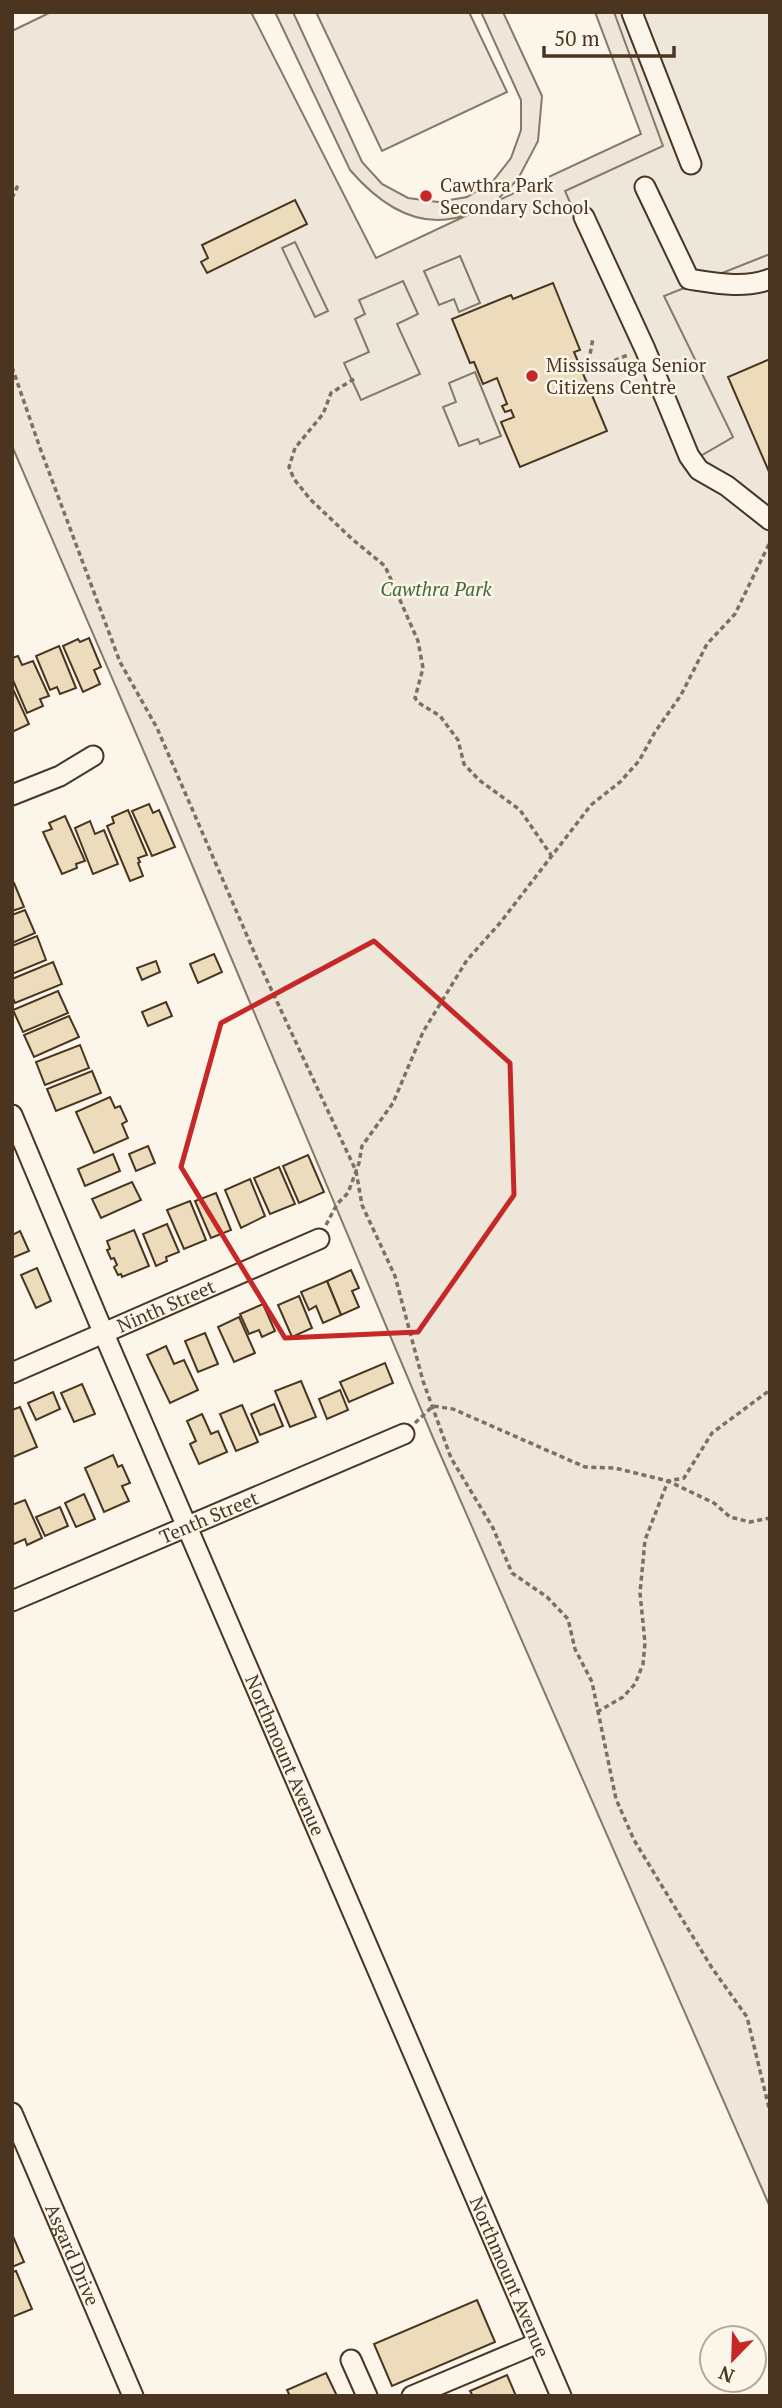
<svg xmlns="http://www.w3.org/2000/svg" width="782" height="2408" font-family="'PT Serif',serif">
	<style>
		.green { fill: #ede6d9; stroke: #887966; stroke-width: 2 }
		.parking { fill: #ede7d9; stroke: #887966; stroke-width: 2 }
		.building { fill: #ecdcbc; stroke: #4a3520; stroke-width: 2 }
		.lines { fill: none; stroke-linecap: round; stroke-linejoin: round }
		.minor-casing { stroke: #4a3520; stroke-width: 23 }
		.path { stroke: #7f6f5c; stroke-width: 3.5; stroke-dasharray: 5 3.5; stroke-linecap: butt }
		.minor { stroke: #fbf6e9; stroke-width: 19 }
		.marked { fill: none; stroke: #c62828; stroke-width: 5; stroke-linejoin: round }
		.poi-dot { fill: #c62828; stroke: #fbf6e9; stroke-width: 2.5 }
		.labels { text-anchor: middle; stroke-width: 5; stroke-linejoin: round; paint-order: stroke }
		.poi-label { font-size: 19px; fill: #4a3520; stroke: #fbf6e9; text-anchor: start }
		.park-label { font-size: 19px; font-style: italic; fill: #436837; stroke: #fbf6e9 }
		.street-label { font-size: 19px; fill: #4a3520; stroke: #fbf6e9 }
	</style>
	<rect width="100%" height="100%" fill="#fbf6e9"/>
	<!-- green -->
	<g class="green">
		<path d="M51,12h200l125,246 100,-47c-7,2 -14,5 -21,7 -44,10 -79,-18 -105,-48l-75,-158h18l69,150 20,22 26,14 30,4 29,-5 26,-16 18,-23 10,-28v-30l-40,-88h22l39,84 -4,45 -20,38 -23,23 146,-68 -46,-122h175v2195l-336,-767 -268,-637 -154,-357v-415z"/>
		<polygon points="316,12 469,12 507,92 382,151"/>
	</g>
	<!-- parking -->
	<g class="parking">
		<polygon points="614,12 770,12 770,254 664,296 733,437 685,465 565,191 663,146"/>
		<polygon points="295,242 328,311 315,317 282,248"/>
		<polygon points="460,256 480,303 459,312 454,299 439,305 424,271"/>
		<polygon points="403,281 418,314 397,324 420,374 361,400 344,363 369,352 355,319 365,314 359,300"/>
		<polygon points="475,372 501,436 480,444 478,439 459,446 443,407 456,402 449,383"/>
	</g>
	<!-- building -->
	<g class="building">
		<polygon points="295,200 307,224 207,273 201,262 208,258 202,245"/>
		<polygon points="553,283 580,350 574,352 607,431 520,467 501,422 514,417 511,410 505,412 502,406 507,404 497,378 483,384 474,362 470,363 452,319 511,295 513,299"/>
		<polygon points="770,359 770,474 728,377"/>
		<polygon points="89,638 101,667 94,670 100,684 83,692 63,646 78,639 80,642"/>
		<polygon points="59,646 76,688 60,694 57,687 50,690 36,656"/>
		<polygon points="18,656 22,665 33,661 49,696 40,699 43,706 27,713 12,678 12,658"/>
		<polygon points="12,687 29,724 12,732"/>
		<polygon points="149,804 153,813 159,810 175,847 152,856 132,811"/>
		<polygon points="128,810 147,855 138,858 140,862 138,863 143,876 130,881 107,826 114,823 112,817"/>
		<polygon points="65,816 85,861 76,864 77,868 62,874 43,832 52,829 49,823"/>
		<polygon points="90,821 95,834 104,830 118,864 93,874 75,828"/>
		<polygon points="14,883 24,907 12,911 12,884"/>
		<polygon points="25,910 35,933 12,943 12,915"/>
		<polygon points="37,936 46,960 12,974 12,946"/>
		<polygon points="214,954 222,972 198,983 190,964"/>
		<polygon points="156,961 160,972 142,980 137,968"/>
		<polygon points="53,962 62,984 15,1003 12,996 12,979"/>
		<polygon points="58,991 68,1013 23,1032 13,1010"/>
		<polygon points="166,1002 172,1016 148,1026 142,1012"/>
		<polygon points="69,1016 79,1037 34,1057 24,1035"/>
		<polygon points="80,1045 89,1068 45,1085 36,1062"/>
		<polygon points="92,1071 101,1093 56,1111 47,1089"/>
		<polygon points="110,1097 115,1108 120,1106 127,1121 122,1124 128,1138 94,1153 76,1112"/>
		<polygon points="148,1146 155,1163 136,1171 129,1154"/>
		<polygon points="113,1154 120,1171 85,1186 78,1169"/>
		<polygon points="308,1155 324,1192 299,1203 283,1166"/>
		<polygon points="279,1167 295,1204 270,1214 254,1178"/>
		<polygon points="250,1179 265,1216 241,1228 225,1190"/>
		<polygon points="132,1182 141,1200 101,1218 92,1199"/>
		<polygon points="216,1193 231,1230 211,1238 195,1201"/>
		<polygon points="190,1201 206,1240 184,1249 167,1210"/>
		<polygon points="167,1224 179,1252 166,1257 167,1261 156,1266 143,1234"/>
		<polygon points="134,1230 149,1266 122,1277 121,1274 118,1275 114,1267 117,1265 114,1258 111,1259 107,1250 110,1249 107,1241"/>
		<polygon points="20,1231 29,1251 12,1258 12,1235"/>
		<polygon points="37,1268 51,1301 36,1308 21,1275"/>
		<polygon points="351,1270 359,1288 352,1291 359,1307 341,1315 327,1281"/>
		<polygon points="327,1281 341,1315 323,1323 316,1306 309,1310 301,1292"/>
		<polygon points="299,1296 312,1328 292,1337 278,1305"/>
		<polygon points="263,1304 275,1331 262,1337 259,1330 249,1334 240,1314"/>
		<polygon points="239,1317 255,1353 234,1362 218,1327"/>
		<polygon points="205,1333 218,1364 198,1372 185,1341"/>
		<polygon points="166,1346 174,1364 184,1360 198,1390 170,1403 147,1355"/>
		<polygon points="385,1363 393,1383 349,1402 340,1382"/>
		<polygon points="301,1381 316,1417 290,1427 275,1391"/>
		<polygon points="82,1384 95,1414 74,1422 61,1393"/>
		<polygon points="340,1390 348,1410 327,1419 319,1399"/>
		<polygon points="53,1392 60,1409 36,1420 28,1403"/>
		<polygon points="274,1404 283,1426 260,1435 251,1414"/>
		<polygon points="242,1405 258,1442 236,1451 220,1414"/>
		<polygon points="20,1407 37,1447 13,1457 12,1410"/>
		<polygon points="202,1414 211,1434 218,1431 227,1452 199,1464 190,1444 196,1441 187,1421"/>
		<polygon points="113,1455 118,1467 122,1465 130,1483 122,1486 129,1501 104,1512 85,1468"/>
		<polygon points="84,1494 95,1519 76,1527 65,1503"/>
		<polygon points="25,1500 42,1538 27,1545 25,1539 14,1544 12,1539 12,1505"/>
		<polygon points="60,1507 68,1526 45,1536 36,1517"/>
		<polygon points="12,2234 24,2262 12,2267"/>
		<polygon points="16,2271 32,2309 12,2317 12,2272"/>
		<polygon points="477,2300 495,2342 392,2386 374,2344"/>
		<polygon points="326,2373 337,2396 290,2396 287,2390"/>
		<polygon points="507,2375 516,2396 473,2396 470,2391"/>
	</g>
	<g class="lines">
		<defs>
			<g id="minor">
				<polyline points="634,12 632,13 691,164"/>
				<path d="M645,187l44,92c26,4 56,10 81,0"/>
				<polyline points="584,217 645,349 689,456 699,470 727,486 770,520"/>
				<polyline points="12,795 60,776 93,756"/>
				<path id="s1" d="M12,1115l92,219 457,1062"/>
				<path id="s2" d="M12,1373l307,-134"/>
				<path id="s3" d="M12,1601l392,-167"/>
				<path id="s4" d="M12,2113l121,283"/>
				<polyline points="351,2360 367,2396"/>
				<polyline points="412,2396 538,2343"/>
			</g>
		</defs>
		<!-- minor casing -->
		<use href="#minor" class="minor-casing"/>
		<!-- path -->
		<g class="path">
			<polyline points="12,198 19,183"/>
			<polyline points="12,367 40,448 120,662 157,728 258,961 356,1171 362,1205 395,1276 423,1381 451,1458 493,1528 512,1573 547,1597 568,1619 575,1649 592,1682 616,1799 634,1840 712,1968 747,2017 770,2112"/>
			<polyline points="590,370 588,366 593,338"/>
			<polyline points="583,374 630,354"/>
			<polyline points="354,379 331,393 323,414 295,448 289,467 294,479 310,499 352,539 385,566 418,641 423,668 415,698 419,703 440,716 458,740 464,764 479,780 520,810 551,855"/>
			<polyline points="326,1225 337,1204 348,1193 359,1163 362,1146 393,1103 423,1032 467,960 500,923 591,805 620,782 639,761 655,732 681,695 707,644 735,614 770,542"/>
			<polyline points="415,1423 433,1406 453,1409 585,1467 615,1468 668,1481 714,1503 730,1517 750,1522 770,1518"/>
			<polyline points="597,1712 623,1697 635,1684 643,1664 645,1643 640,1593 645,1540 668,1481 684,1478 712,1433 770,1390"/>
		</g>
		<!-- minor -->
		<use href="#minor" class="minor"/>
	</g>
	<!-- marked area -->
	<path class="marked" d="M374,941l136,122 4,132 -96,137 -133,6 -104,-171 40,-144z"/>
	<!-- markers -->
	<g class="poi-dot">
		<circle cx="426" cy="196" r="7"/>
		<circle cx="532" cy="376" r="7"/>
	</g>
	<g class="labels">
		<!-- poi labels -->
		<g class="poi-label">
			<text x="440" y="192">Cawthra Park<tspan x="440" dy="22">Secondary School</tspan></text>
			<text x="546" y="372">Mississauga Senior<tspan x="546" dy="22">Citizens Centre</tspan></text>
		</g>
		<!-- park labels -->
		<g class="park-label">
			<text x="436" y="596">Cawthra Park</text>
		</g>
		<!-- street labels -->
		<g class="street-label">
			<text dy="7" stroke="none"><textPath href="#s2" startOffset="168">Ninth Street</textPath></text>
			<text dy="7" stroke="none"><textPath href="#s3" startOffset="214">Tenth Street</textPath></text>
			<text dy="7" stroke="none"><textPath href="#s1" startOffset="696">Northmount Avenue</textPath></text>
			<text dy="7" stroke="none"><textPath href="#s4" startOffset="154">Asgard Drive</textPath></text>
			<text dy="7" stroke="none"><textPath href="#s1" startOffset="1264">Northmount Avenue</textPath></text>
		</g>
	</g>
	<!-- border -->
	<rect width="782" height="2408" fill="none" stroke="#4a3520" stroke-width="28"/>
	<!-- north arrow -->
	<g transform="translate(733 2359) rotate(203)"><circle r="33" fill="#fbf6e9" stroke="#b4a999" stroke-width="2"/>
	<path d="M0-5L12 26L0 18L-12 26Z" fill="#c62828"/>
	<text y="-10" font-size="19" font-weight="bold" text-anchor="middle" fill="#4a3520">N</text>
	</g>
	<!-- scale -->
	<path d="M544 46v10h130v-10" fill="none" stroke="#4a3520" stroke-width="3.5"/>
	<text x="554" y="46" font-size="21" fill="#4a3520" stroke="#fbf6e9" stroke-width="5" paint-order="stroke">50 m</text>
</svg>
